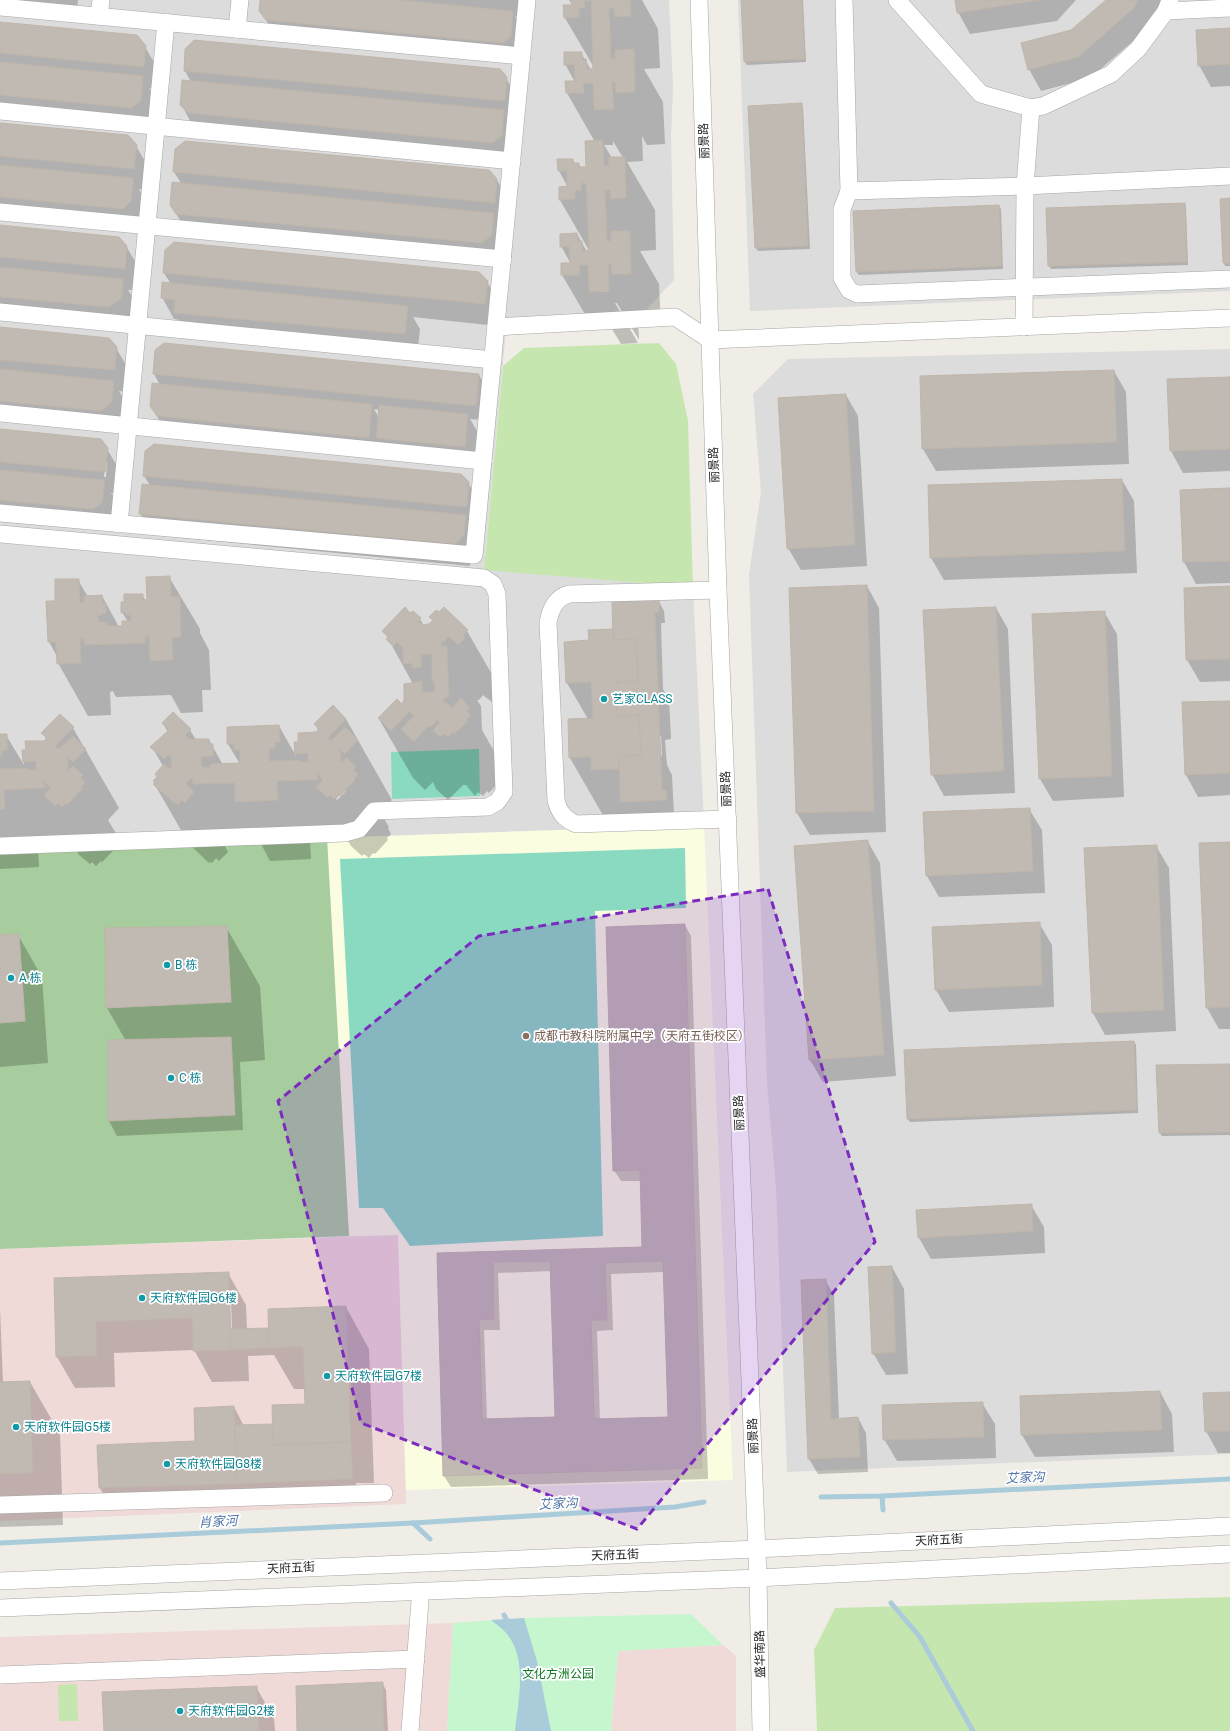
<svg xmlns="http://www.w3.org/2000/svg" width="1230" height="1731" font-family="Roboto,'Noto Sans SC',sans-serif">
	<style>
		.residential { fill: #dddcdc }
		.commercial { fill: #efdad7 }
		.education { fill: #fbfde1 }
		.grass { fill: #c6e6af }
		.forest { fill: #a7cc9d }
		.park { fill: #c6f6ce }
		.pitch { fill: #89dac1 }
		.water { fill: #a9cbda }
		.shadow { fill: #0003; fill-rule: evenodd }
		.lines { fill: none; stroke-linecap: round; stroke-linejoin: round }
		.stream { stroke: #a9cbda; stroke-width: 5 }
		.building { fill: #c0bab3; stroke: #c0b5a9; fill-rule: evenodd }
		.minor-casing { stroke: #a6a6a6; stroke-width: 18 }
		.minor { stroke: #fff; stroke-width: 17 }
		.marked { fill: #7b2cbf; fill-opacity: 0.2; stroke: #7b2cbf; stroke-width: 3; stroke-dasharray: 8 5; stroke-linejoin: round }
		.culture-dot { fill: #0f9aa8; stroke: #fff; stroke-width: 1.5 }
		.education-dot { fill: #8d6e63; stroke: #fff; stroke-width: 1.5 }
		.labels { text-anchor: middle; stroke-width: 3.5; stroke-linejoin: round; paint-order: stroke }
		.street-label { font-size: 12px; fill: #1f1f1f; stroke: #fff }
		.culture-label { font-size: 12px; fill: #0d838f; stroke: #fff; text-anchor: start }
		.education-label { font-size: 12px; fill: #785e54; stroke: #fff; text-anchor: start }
		.park-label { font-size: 12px; fill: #127824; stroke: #fff }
		.water-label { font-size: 13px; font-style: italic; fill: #5176aa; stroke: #fff }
	</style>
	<rect width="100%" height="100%" fill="#efede6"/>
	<!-- residential -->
	<g class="residential">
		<polygon points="0,0 669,0 673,87 671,136 674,280 643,313 507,319 484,569 693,587 704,825 327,838 0,855"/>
		<polygon points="738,0 1230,0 1230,291 750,311"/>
		<polygon points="1230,349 1230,1454 787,1472 776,1188 767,1083 749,575 761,492 753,394 788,359"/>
	</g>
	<!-- commercial -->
	<g class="commercial">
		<polygon points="398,1235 406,1504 0,1521 0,1249"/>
		<polygon points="453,1623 447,1731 0,1731 0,1637"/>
		<polygon points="723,1645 736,1656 736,1731 611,1731 618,1651"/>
	</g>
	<!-- education -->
	<polygon class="education" points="704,825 733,1480 406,1490 398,1235 349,1236 327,838"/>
	<!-- grass -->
	<g class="grass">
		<polygon points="659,343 676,364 688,421 693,587 484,570 503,366 524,348"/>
		<polygon points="1230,1597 1230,1731 817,1731 814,1650 835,1608"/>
		<polygon points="77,1684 78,1721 59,1721 58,1685"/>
	</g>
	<!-- forest -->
	<polygon class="forest" points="327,838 349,1236 0,1249 0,855"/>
	<!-- park -->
	<polygon class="park" points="691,1614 723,1645 618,1651 611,1731 447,1731 453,1623 524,1618"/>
	<!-- pitch -->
	<g class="pitch">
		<polygon points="479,749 480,796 392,799 391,752"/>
		<polygon points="685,848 686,908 595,911 603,1236 410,1246 383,1208 359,1208 340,859"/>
	</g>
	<!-- water -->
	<path class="water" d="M524,1618l13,43 14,70h-36c3,-30 13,-71 -8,-97 -4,-5 -11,-10 -16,-14z"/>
	<!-- shadow -->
	<g class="shadow">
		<polygon points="0,0 78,0 77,11"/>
		<polygon points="261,0 524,0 522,17 515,16 521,26 519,52 269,25 260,10"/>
		<path d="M569,0h73l16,29 2,39 -16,1 19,33 2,42 -18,1 -5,-9 1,25 -16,1 28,48 1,40 -16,1 19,33 2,42 -23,-8 1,22 -22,-37h-2l23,40 -17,1 -12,-20 -16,4 -31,-53v-11h9l-10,-18 16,-12 10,18h3l-30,-52 8,-13 -9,-16 -1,-11h15l2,4h4l2,4h6l8,-26 -28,-49 -1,-11h9l-10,-18 16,-11 10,17 4,-1 -30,-51 8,-12zM613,141l10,17h-11l-8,-13h9zM599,290h8v2h-8z"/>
		<polygon points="742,0 803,0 806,62 747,65 745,62"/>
		<polygon points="956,0 1076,0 1057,21 970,34 958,12"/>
		<polygon points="1108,0 1162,0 1146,30 1090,78 1041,91 1029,69"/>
		<polygon points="0,23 145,47 158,69 156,89 149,88 155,98 153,123 0,115"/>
		<polygon points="1230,29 1230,86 1211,87 1199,65"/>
		<polygon points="185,71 506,78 519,100 514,158 193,126 181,104 191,82"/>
		<polygon points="801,104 803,107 810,249 758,251 756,248"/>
		<polygon points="0,124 136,146 149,168 146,190 139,189 145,201 143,223 0,217"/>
		<polygon points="174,172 497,180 509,202 504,257 184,227 171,205 181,183"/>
		<polygon points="1230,199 1230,266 1225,266 1224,263"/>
		<polygon points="1184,204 1186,207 1188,265 1051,269 1049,266 1047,209"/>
		<polygon points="999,206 1001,209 1003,269 859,275 857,272"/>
		<polygon points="0,226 126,246 139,268 137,290 128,290 135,301 134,320 0,317"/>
		<polygon points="164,273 487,282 500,304 497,326 413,317 420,329 417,356 188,334 179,320 174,319 162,297 171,284"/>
		<polygon points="0,328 116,348 129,370 127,392 119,391 126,403 124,424 0,421"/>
		<path d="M156,351l323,24 8,14 -3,31 -14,-1 10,17 -3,32 -313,-40 -13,-22 9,-21 -6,-11zM374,409l6,1 -1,8z"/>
		<polygon points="1114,371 1126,392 1129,464 936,471 923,449"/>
		<polygon points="1230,378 1230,471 1183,473 1171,451 1168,380"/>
		<polygon points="846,395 858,416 867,566 801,570 788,548"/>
		<path d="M0,430l107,19 13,22 -3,22h-6l6,10 -3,22 -114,-5zM105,460h2l-1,17h-2z"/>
		<polygon points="144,476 468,483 481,505 476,557 469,566 153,535 140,513 150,485"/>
		<polygon points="1122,480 1134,501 1137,573 944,580 931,558"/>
		<polygon points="1230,489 1230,583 1196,584 1184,562 1181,491"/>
		<polygon points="169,577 200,629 200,633 209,650 211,690 202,690 203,712 181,713 171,695 116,697 113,691 110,692 111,715 88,716 58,663 58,658 49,642 47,602 56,602 78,580 88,597 102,596 119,627 123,627 128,622 122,612 142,595 146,601"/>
		<polygon points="867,586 879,608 886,832 810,835 797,813"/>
		<polygon points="1230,587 1230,681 1200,682 1187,660 1185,589"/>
		<path d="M658,600l6,11 1,12h-4l2,66 6,10 2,40 -6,1 2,25 5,10 2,39 -70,3 -34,-59 -1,-38 19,-1 -21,-36 -2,-40 25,-2 24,-11zM659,736h2l1,20 -2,-2z"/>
		<polygon points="996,608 1008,629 1015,793 944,796 932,774"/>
		<polygon points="1104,612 1117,634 1124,797 1053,801 1040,779"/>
		<polygon points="410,615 420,619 424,626 429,625 433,621 430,617 467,631 501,690 493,703 483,695 479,700 477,700 481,706 482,730 503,767 501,780 489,793 487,791 483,796 478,792 475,796 466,785 463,785 448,800 436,789 433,782 425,790 413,778 379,719 402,705 413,684 384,631"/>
		<polygon points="1230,702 1230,795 1198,797 1186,775"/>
		<path d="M333,707l13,12 46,81 -12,12 9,15 -1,1 3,6 -4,4 1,2 -13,14 -2,-1 -4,5 -5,-4 -2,2 -11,-10 -4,-7 -37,1 1,19 -41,2 -10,-19 -38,-1 6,11 -9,9 -3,-3 -4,5 -2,-1 -1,1 -20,-19 -34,-59 8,-19 -11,-19 16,-15 -5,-8 27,6 6,10h13l14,25 17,-1 -12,-20 51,-18 17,30 -1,-13 4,-1 17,-9 3,-2 -4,-6zM343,791h3l-9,9 -1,-1z"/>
		<polygon points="73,728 119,808 108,820 117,835 116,848 102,862 101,861 96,866 92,862 90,864 79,855 75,847 38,848 39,867 0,869 0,735 6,735 24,765 23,751 27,751 44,742 46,739 43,733"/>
		<polygon points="1029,809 1042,830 1045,893 939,897 927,876"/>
		<polygon points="868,842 880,863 896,1076 823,1082 810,1060 795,847"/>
		<polygon points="1230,843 1230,1029 1219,1029 1207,1008"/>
		<polygon points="1156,846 1169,868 1176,1031 1105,1035 1093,1013"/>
		<polygon points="1039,923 1052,945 1054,1007 949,1012 936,990"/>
		<path d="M685,925l6,11 17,543 -257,8 -7,-11 -6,-222 205,-6 -2,-67h-20l-7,-11zM552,1271l4,147 -69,2 -3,-90h16l-2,-57zM664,1272l5,146 -69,2 -3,-89 16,-1 -2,-56z"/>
		<polygon points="226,927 260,986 265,1060 240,1062 243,1130 117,1136 109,1121 109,1041 126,1041 107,1008 106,929"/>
		<polygon points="18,935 42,977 48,1063 0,1067 0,936"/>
		<polygon points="1134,1042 1136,1045 1138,1113 910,1122 908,1119 905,1051"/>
		<polygon points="1230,1065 1230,1135 1162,1136 1160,1133"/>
		<polygon points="1031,1205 1044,1227 1045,1253 931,1259 919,1238"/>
		<polygon points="892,1267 904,1289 908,1374 886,1375 873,1353"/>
		<path d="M228,1273l18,32 1,25 23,-1 76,-22 23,42 5,134h-18v3l-244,24 -12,-22 -2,-42 98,-4 38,-35 10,19 30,-1 32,-20v-16h-12l-20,-34 -26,1 1,25 -37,1 -18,-32 -80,3 1,34 -40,1 -18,-31 -2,-78zM229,1300h2l1,30h-2z"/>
		<polygon points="825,1280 834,1295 839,1419 858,1418 866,1433 868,1472 818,1474 809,1459 802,1281"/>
		<polygon points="0,1308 3,1383 30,1382 60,1434 63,1525 0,1527"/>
		<polygon points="1160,1392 1172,1414 1174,1452 1035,1457 1022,1435"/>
		<polygon points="1230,1393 1230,1453 1218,1453 1206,1431"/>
		<polygon points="982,1403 995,1424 996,1458 897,1461 884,1439"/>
		<polygon points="382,1683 386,1690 388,1731 298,1731"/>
		<polygon points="256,1687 274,1718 275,1731 105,1731"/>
	</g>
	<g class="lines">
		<!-- stream -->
		<g class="stream">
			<polyline points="882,1496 883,1510"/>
			<polyline points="821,1497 882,1496 1230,1479"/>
			<polyline points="413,1523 430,1539"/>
			<polyline points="0,1543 413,1523 675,1507 704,1502"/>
			<polyline points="891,1603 920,1637 973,1731"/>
			<polyline points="504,1615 509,1624"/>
		</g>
	</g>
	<!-- building -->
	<g class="building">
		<polygon points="260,0 399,0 513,11 511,37 502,43 266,20 259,11"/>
		<polygon points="571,0 630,0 631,16 615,17 614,8 609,8 611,59 615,59 615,50 634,49 635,92 616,93 615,82 612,83 614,109 594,110 593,83 583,84 584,93 566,93 565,81 575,81 574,64 564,65 564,52 582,52 582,59 586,59 587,69 593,69 591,1 584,1 585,8 579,8 579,17 564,18 563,5 572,5"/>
		<polygon points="741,0 802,0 805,59 744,62"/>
		<polygon points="955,0 1039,0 957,13"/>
		<polygon points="1106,0 1138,0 1134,8 1078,57 1028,70 1021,43 1071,30"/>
		<polygon points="0,22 137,35 146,46 144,67 0,53"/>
		<polygon points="1230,28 1230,64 1198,66 1196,30"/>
		<polygon points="194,40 500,69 507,77 505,101 184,71 185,49"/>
		<polygon points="0,62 143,76 141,101 131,108 0,95"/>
		<polygon points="182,80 504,110 502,136 492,143 188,113 180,105"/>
		<polygon points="802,103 808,246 755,248 748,106"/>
		<polygon points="0,123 128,135 137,145 134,169 0,156"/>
		<polygon points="603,140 604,166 609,166 608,157 625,157 626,198 611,199 610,190 605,190 607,241 611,241 611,231 630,231 631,274 612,274 611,264 608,264 609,291 589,292 588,265 579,265 580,275 561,275 561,263 570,263 569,246 560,247 560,234 577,233 578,241 582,241 583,251 589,250 586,183 581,183 581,190 575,190 575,199 559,200 559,187 567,186 567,171 558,171 557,159 573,159 573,163 579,163 579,167 586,167 585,141"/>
		<polygon points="185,141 489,170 497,179 495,203 173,172 175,149"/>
		<polygon points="0,165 134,178 131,201 123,209 0,197"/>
		<polygon points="172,182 494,213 492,235 482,243 176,214 170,205"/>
		<polygon points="1230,198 1230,263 1223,263 1220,199"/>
		<polygon points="1185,203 1187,262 1048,266 1046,208"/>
		<polygon points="999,205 1002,266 856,272 853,211"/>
		<polygon points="0,225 119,237 127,246 125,269 0,257"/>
		<polygon points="174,242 479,272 488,281 485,304 163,273 165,250"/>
		<polygon points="0,267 123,279 122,298 109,307 0,297"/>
		<polygon points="162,282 408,306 405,334 174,313 175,300 161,298"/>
		<polygon points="0,327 109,338 117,347 115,370 0,360"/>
		<polygon points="164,343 479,374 476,406 153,374 155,350"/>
		<polygon points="0,369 114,381 112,402 101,411 0,401"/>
		<polygon points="1114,370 1117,442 922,449 920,376"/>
		<polygon points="1230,377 1230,449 1170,451 1167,379"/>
		<polygon points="152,383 372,404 369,438 157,416 150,406"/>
		<polygon points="846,394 855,545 787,549 778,398"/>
		<polygon points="379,405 468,414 465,447 376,438"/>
		<polygon points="0,429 101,439 108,448 105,472 0,462"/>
		<polygon points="154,444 461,474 469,482 467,507 143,476 145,451"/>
		<polygon points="0,470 105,480 102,503 93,509 0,500"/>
		<polygon points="1122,479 1125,551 930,558 928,485"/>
		<polygon points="142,484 466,515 464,535 456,544 139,514"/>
		<polygon points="1230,488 1230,561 1183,562 1180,490"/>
		<polygon points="170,576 171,597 180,596 181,637 172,638 173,660 150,661 149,636 145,637 145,643 85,645 84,639 80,639 81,663 57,664 56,642 48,642 46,601 55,601 55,579 79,579 80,603 84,603 84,596 102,595 103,603 106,603 106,613 102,613 102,615 98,616 98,622 107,622 107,626 122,626 122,621 131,621 131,615 126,615 126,612 121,613 121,602 124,602 124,594 143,594 143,600 147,600 146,577"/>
		<polygon points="867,585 874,811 796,813 789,588"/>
		<polygon points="1230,586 1230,659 1186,660 1184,588"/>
		<polygon points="659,599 659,612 655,612 662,790 666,790 667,800 620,802 619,756 641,755 639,715 617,716 616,682 638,681 636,639 613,640 612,601"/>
		<polygon points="405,607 410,613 413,611 421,618 418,621 422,625 429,624 433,620 429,617 436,610 439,612 444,607 468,630 463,635 465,638 458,645 449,636 445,641 441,641 441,646 447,646 449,697 444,698 443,703 447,703 452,708 461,698 470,708 467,711 471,715 467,719 468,721 454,734 452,733 448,737 444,734 440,737 433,730 440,722 437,720 431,727 428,726 414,742 401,729 414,716 409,712 391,731 378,718 397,699 402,704 404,700 404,684 422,681 422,692 435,692 434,681 432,681 432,654 421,655 421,667 412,668 412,663 403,664 403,648 397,642 393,646 386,639 388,637 382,631"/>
		<polygon points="996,607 1004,771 931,775 923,610"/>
		<polygon points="1105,611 1112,776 1039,779 1032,614"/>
		<polygon points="613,629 613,640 636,639 638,681 616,682 617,716 639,715 641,755 619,756 619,769 591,770 591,757 569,758 568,719 593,718 591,682 566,683 564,642 589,640 588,630"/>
		<polygon points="1230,701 1230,773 1185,775 1182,702"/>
		<polygon points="333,705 346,719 328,738 331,741 345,727 358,740 345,754 340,749 341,763 346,757 356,767 353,770 358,774 354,779 355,780 340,796 339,794 334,799 330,795 328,798 316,787 323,780 317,773 317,780 277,781 278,800 235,802 235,783 193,784 192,777 186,784 194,792 185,803 182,800 178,805 176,803 175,804 153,784 155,783 153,781 157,777 155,774 164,764 169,769 172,766 171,757 168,755 164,759 150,747 169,730 162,723 173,712 191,729 185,735 189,739 209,739 209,744 213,744 213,756 201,757 202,767 210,767 210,764 240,763 240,750 234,750 234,744 227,744 227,727 279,725 280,742 275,742 275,748 269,748 269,761 299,760 299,762 308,762 308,753 295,754 294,742 298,742 298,733 316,732 319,729 314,724"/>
		<polygon points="60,714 74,727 55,746 59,749 73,736 86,749 73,762 68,757 68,771 73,766 83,775 81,778 85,783 81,787 83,788 68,804 66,803 62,807 58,803 55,806 44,795 51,788 44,781 45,788 4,790 5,809 0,809 0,769 27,768 27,770 36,770 36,761 23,762 22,750 26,750 25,741 44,741 47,738 41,733"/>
		<polygon points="0,734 7,734 7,750 2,750 2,756 0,756"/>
		<polygon points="1030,808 1033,871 926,876 923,812"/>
		<polygon points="868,840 884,1055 809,1060 794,846"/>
		<polygon points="1230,842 1230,1007 1206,1008 1199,843"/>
		<polygon points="1157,845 1164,1010 1092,1013 1084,848"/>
		<polygon points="1040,922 1042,985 935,990 932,927"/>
		<path d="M685,924l17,544 -259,8 -6,-223 205,-6 -2,-77 -27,1 -7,-244zM550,1261l5,156 -73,2 -3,-99 15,-1 -1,-57zM663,1261l5,156 -74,2 -3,-99h16l-2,-57z"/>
		<polygon points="227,926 231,1002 106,1008 105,928"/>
		<polygon points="19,934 25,1021 0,1023 0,935"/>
		<polygon points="231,1037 235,1115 108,1121 108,1040"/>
		<polygon points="1134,1041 1137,1110 907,1119 904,1050"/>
		<polygon points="1230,1064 1230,1132 1159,1133 1156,1065"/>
		<polygon points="1032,1204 1033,1231 918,1238 916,1210"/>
		<polygon points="892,1266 896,1352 872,1354 868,1267"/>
		<polygon points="229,1272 231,1350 193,1351 192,1318 96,1322 97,1356 56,1357 54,1278"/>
		<polygon points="826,1279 831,1419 858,1417 860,1457 808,1459 801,1280"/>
		<polygon points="346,1306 351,1442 273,1445 272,1405 305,1404 303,1347 269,1348 268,1309"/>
		<polygon points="269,1328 269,1348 231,1350 230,1329"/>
		<polygon points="30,1381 33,1473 0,1474 0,1382"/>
		<polygon points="1160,1391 1162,1430 1021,1435 1020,1396"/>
		<polygon points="1230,1392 1230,1431 1205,1432 1203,1393"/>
		<polygon points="983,1402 984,1437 883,1440 882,1405"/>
		<polygon points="234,1406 237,1484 99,1488 97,1445 195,1441 194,1408"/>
		<polygon points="273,1424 273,1445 351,1442 353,1479 237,1484 235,1425"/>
		<polygon points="383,1682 384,1731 297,1731 296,1686"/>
		<polygon points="257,1686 259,1731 104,1731 102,1692"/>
	</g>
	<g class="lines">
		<defs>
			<g id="minor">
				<polyline points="699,0 718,590 758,1578 761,1731"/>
				<polyline points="844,0 849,191 1025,186 1230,176"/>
				<polyline points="897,0 981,94 1031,108 1043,106 1111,74 1138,49 1166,11 1170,0"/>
				<polyline points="0,7 522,56"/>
				<polyline points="1166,11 1230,8"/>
				<polyline points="99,16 101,0"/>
				<polyline points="237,29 240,0"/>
				<polyline points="0,111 512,161"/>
				<polyline points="849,191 842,209 842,278 849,290 857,294 1230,279"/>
				<polyline points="0,212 503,259"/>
				<polyline points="0,312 493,360"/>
				<polyline points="496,327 675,317 710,340 1230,318"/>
				<polyline points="1024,327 1025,186 1031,108"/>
				<polyline points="0,413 483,461"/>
				<polyline points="0,513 474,555 527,0"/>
				<polyline points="119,524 166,22"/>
				<polyline points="0,534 484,578 493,584 497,594 504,792 497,802 488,807 374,811 359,829 345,833 0,846"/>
				<path d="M718,590l-149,4c-14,4 -18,15 -21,28l8,178c3,12 8,19 20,24l152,-5"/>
				<polyline points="0,1505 384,1493"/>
				<polyline points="0,1581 757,1549 1230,1526"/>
				<polyline points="0,1608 758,1578 1230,1554"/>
				<polyline points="0,1675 416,1659"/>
				<polyline points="410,1731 420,1601"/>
			</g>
		</defs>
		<!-- minor casing -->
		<use href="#minor" class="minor-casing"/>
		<!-- minor -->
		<use href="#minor" class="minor"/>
	</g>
	<!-- marked area -->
	<path class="marked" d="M768,889l107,353 -238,287 -276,-106 -83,-322 201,-165z"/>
	<!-- markers -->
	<g class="culture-dot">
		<circle cx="604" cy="699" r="4"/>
		<circle cx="167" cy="965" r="4"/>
		<circle cx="11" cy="978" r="4"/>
		<circle cx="171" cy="1078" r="4"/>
		<circle cx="142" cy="1298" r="4"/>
		<circle cx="327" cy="1376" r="4"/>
		<circle cx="16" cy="1427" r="4"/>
		<circle cx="167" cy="1464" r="4"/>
		<circle cx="180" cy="1711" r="4"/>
	</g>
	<circle class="education-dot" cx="526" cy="1036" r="4"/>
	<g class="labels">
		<!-- street labels -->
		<g class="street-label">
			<text transform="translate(704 141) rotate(-92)" y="4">丽景路</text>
			<text transform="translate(714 465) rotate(-92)" y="4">丽景路</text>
			<text transform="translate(726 789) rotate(-92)" y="4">丽景路</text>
			<text transform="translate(739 1113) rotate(-92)" y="4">丽景路</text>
			<text transform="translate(753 1436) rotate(-92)" y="4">丽景路</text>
			<text transform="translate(939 1540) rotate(-3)" y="4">天府五街</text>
			<text transform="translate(615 1555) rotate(-2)" y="4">天府五街</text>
			<text transform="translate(291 1568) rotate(-3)" y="4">天府五街</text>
			<text transform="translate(760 1654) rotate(-91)" y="4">盛华南路</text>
		</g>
		<!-- culture labels -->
		<g class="culture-label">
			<text x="612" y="703">艺家CLASS</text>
			<text x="175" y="969">B 栋</text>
			<text x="19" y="982">A 栋</text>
			<text x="179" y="1082">C 栋</text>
			<text x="150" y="1302">天府软件园G6楼</text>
			<text x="335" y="1380">天府软件园G7楼</text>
			<text x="24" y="1431">天府软件园G5楼</text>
			<text x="175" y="1468">天府软件园G8楼</text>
			<text x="188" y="1715">天府软件园G2楼</text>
		</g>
		<!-- education labels -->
		<g class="education-label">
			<text x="534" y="1040">成都市教科院附属中学（天府五街校区）</text>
		</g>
		<!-- park labels -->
		<g class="park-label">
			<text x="558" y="1678">文化方洲公园</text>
		</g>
		<!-- water labels -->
		<g class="water-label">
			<text transform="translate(1025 1477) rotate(-3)" y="5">艾家沟</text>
			<text transform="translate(558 1503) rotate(-3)" y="5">艾家沟</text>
			<text transform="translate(218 1521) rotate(-3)" y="5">肖家河</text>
		</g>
	</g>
</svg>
